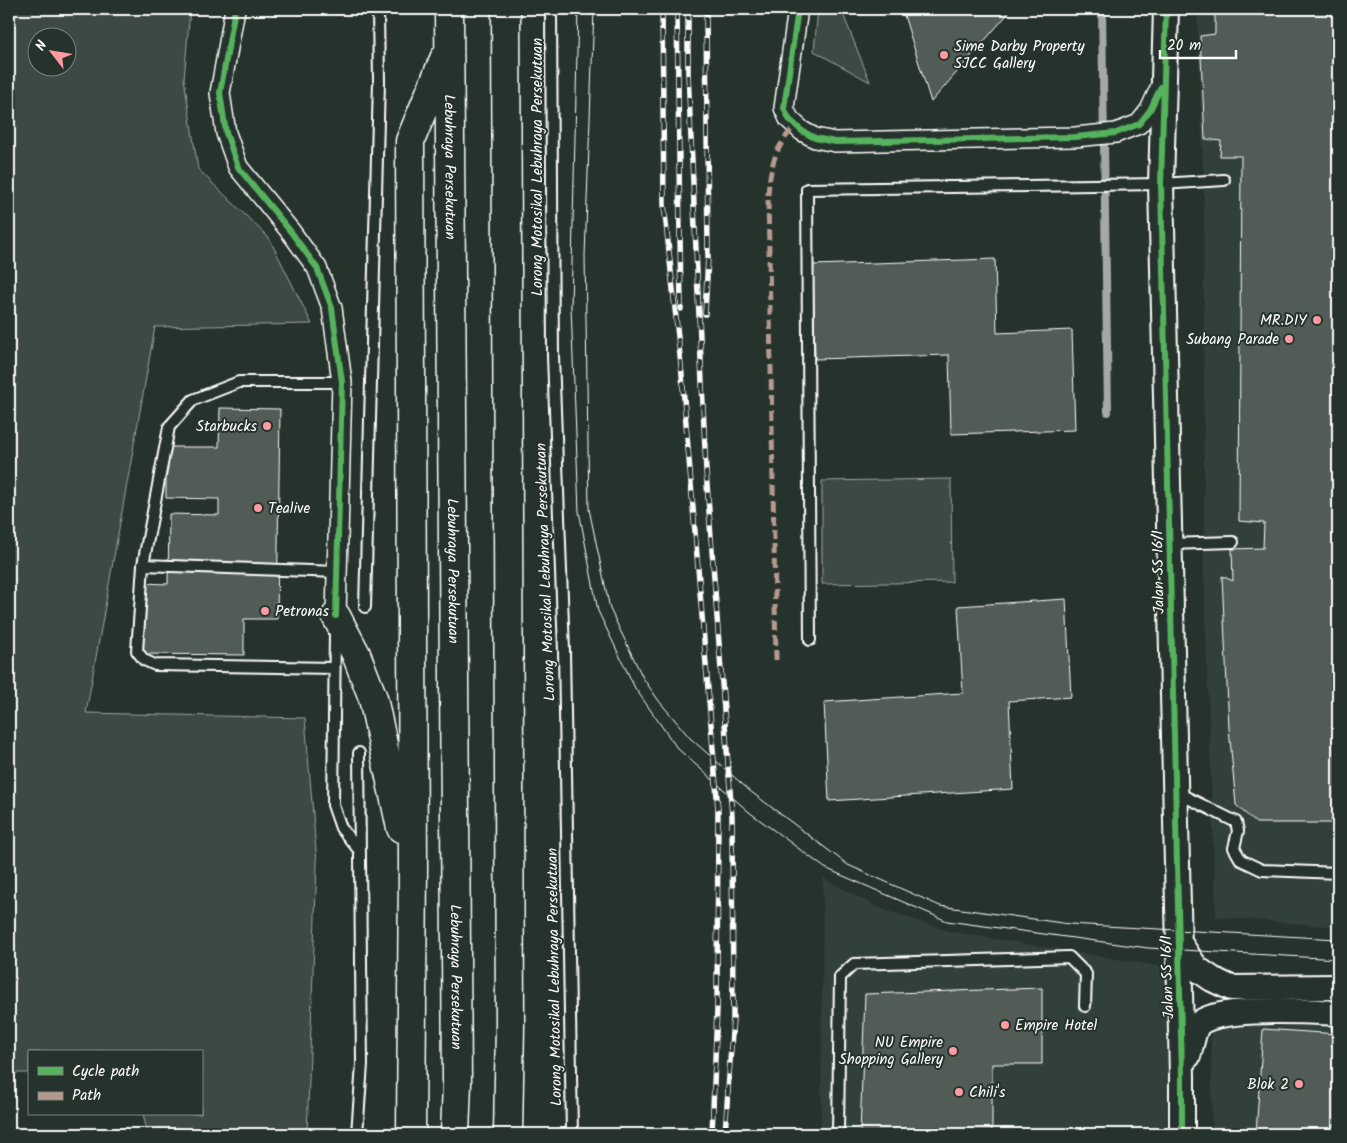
<svg xmlns="http://www.w3.org/2000/svg" width="1347" height="1143" font-family="Kalam,sans-serif">
	<style>
		.built { fill: #333f3a }
		.green { fill: #3e4944; stroke: #9ea4a2; fill-rule: evenodd }
		.lines { fill: none; stroke-linecap: round; stroke-linejoin: round }
		.stream { stroke: #a4a9a7; stroke-width: 8 }
		.building { fill: #515c57; stroke: #fff }
		.service-casing { stroke: #fff; stroke-width: 14 }
		.minor-casing { stroke: #fff; stroke-width: 22 }
		.tertiary-casing { stroke: #fff; stroke-width: 28 }
		.trunk-casing { stroke: #fff; stroke-width: 31 }
		.service { stroke: #26332d; stroke-width: 10 }
		.minor { stroke: #26332d; stroke-width: 19 }
		.tertiary { stroke: #26332d; stroke-width: 24 }
		.trunk { stroke: #26332d; stroke-width: 28 }
		.tram { stroke: #fff; stroke-width: 1 }
		.rail-casing { stroke: #fff; stroke-width: 5.5 }
		.rail { stroke: #26332d; stroke-width: 4; stroke-dasharray: 11; stroke-linecap: butt }
		.quiet { stroke: #b69a8f; stroke-width: 5; stroke-dasharray: 10 5; stroke-linecap: butt }
		.cycleway-casing { stroke: #26332d; stroke-width: 9 }
		.cycleway { stroke: #56b35d; stroke-width: 6 }
		.poi-dot { fill: #ff9aa2; stroke: #26332d; stroke-width: 2 }
		.labels { text-anchor: middle; stroke-width: 4; stroke-linejoin: round; paint-order: stroke }
		.poi-label { font-size: 15px; fill: #fff; stroke: #26332d; text-anchor: start }
		.street-label { font-size: 15px; fill: #fff; stroke: #26332d }
	</style>
	<rect width="100%" height="100%" fill="#26332d"/>
	<filter id="ink" filterUnits="userSpaceOnUse"><feTurbulence type="fractalNoise" baseFrequency=".02" numOctaves="2"/><feDisplacementMap in="SourceGraphic" scale="10" xChannelSelector="R" yChannelSelector="G"/><feConvolveMatrix kernelMatrix="1 2 1 2 8 2 1 2 1" color-interpolation-filters="sRGB"/></filter>
	<g filter="url(#ink)">
		<!-- built -->
		<g class="built">
			<polygon points="1197,9 1338,9 1338,927 1216,917 1204,576 1204,189"/>
			<polygon points="823,878 879,908 952,932 1165,967 1168,1091 1166,1134 821,1134"/>
			<polygon points="1211,1025 1338,1026 1338,1134 1212,1134"/>
		</g>
		<!-- green -->
		<g class="green">
			<path d="M9,9h181l-6,70 14,90 71,69 43,86 -157,3 -69,386 219,5 12,145 -10,271h-159l-5,-20h58v-62h-172v21h-20zM38,38h30v30h-30z"/>
			<polygon points="818,9 841,9 870,82 814,51"/>
			<polygon points="951,479 952,582 822,584 822,481"/>
		</g>
		<g class="lines">
			<!-- stream -->
			<polyline class="stream" points="1102,9 1108,412"/>
		</g>
		<!-- building -->
		<g class="building">
			<polygon points="902,9 1012,9 931,102"/>
			<polygon points="1215,9 1338,9 1338,823 1256,823 1236,805 1229,728 1222,576 1233,581 1232,549 1263,548 1264,523 1239,521 1241,156 1220,156 1221,141 1205,139 1200,36 1215,34"/>
			<polygon points="995,259 997,333 1072,330 1075,430 951,434 949,355 815,359 813,265"/>
			<polygon points="220,408 280,409 277,619 244,619 244,655 143,654 143,583 168,584 169,514 219,515 219,499 166,498 166,447 219,447"/>
			<polygon points="1066,599 1071,697 1009,701 1013,789 829,801 824,702 963,693 958,606"/>
			<polygon points="1042,988 1042,1064 992,1064 992,1134 860,1134 865,994"/>
			<polygon points="1263,1029 1338,1034 1338,1134 1256,1134"/>
		</g>
		<g class="lines">
			<defs>
				<g id="service">
					<polyline points="551,9 553,356 564,651 572,1134"/>
					<polyline points="1169,544 1233,542"/>
					<polyline points="143,565 169,427 193,400 239,382 342,382"/>
					<polyline points="365,607 379,82 378,9"/>
					<polyline points="335,632 333,805 341,828 359,850"/>
					<polyline points="810,640 807,189 1161,184 1224,180"/>
					<polyline points="334,668 155,665 144,660 137,651 143,565 338,572"/>
					<polyline points="1176,792 1236,822 1238,831 1234,848 1241,860 1262,870 1338,873"/>
					<polyline points="1338,1043 1338,1013"/>
					<polyline points="357,1134 362,1064 359,753"/>
					<polyline points="838,1134 840,977 854,964 1069,957 1086,974 1085,1006"/>
				</g>
				<g id="minor">
					<polyline points="235,9 220,93 226,133 238,167 291,232 317,268 332,308 342,382 336,616"/>
					<polyline points="798,9 784,108 789,119 802,131 815,138 835,142 1075,137 1116,133 1139,124 1150,110 1161,86"/>
				</g>
				<g id="tertiary">
					<polyline points="1166,9 1161,184 1182,1076 1182,1134"/>
					<polyline points="1178,941 1196,968 1212,979 1231,988 1338,987"/>
					<path d="M1188,1056c3,-9 5,-23 9,-30 13,-21 116,-14 141,-13"/>
				</g>
				<g id="trunk">
					<path id="s1" d="M449,9l8,1074 -2,51"/>
					<polyline points="506,9 510,1025 508,1134"/>
					<polyline points="336,616 356,654 373,698 401,828"/>
					<polyline points="411,1134 413,865 410,141 444,59"/>
				</g>
			</defs>
			<!-- service casing -->
			<use href="#service" class="service-casing"/>
			<!-- minor casing -->
			<use href="#minor" class="minor-casing"/>
			<!-- tertiary casing -->
			<use href="#tertiary" class="tertiary-casing"/>
			<!-- trunk casing -->
			<use href="#trunk" class="trunk-casing"/>
			<!-- service -->
			<use href="#service" class="service"/>
			<!-- minor -->
			<use href="#minor" class="minor"/>
			<!-- tertiary -->
			<use href="#tertiary" class="tertiary"/>
			<!-- trunk -->
			<use href="#trunk" class="trunk"/>
			<!-- tram -->
			<g class="tram">
				<polyline points="578,9 571,307 579,511 598,611 635,688 677,748 749,812 825,868 947,921 1148,948 1338,959"/>
				<polyline points="594,9 585,256 589,509 610,609 643,678 659,701 690,738 750,791 848,865 940,906 1069,924 1338,939"/>
			</g>
			<defs>
				<g id="rail">
					<polyline points="662,9 664,204 682,375 718,809 717,1009 712,1134"/>
					<polyline points="677,9 681,309"/>
					<polyline points="688,9 688,72 706,471 732,816 733,1018 725,1134"/>
					<polyline points="705,314 708,257 706,9"/>
				</g>
			</defs>
			<!-- rail casing -->
			<use href="#rail" class="rail-casing"/>
			<!-- rail -->
			<use href="#rail" class="rail"/>
			<!-- quiet -->
			<path class="quiet" d="M776,660l-8,-465c2,-28 7,-48 27,-69"/>
			<defs>
				<g id="cycleway">
					<polyline points="235,9 220,93 226,133 238,167 291,232 317,268 332,308 342,382 336,616"/>
					<polyline points="798,9 784,108 789,119 802,131 815,138 835,142 1075,137 1116,133 1139,124 1150,110 1161,87"/>
					<polyline points="1166,9 1161,184 1182,1076 1182,1134"/>
				</g>
			</defs>
			<!-- cycleway casing -->
			<use href="#cycleway" class="cycleway-casing"/>
			<!-- cycleway -->
			<use href="#cycleway" class="cycleway"/>
		</g>
	</g>
	<!-- markers -->
	<g class="poi-dot">
		<circle cx="944" cy="55" r="5"/>
		<circle cx="1317" cy="320" r="5"/>
		<circle cx="1289" cy="339" r="5"/>
		<circle cx="267" cy="426" r="5"/>
		<circle cx="258" cy="508" r="5"/>
		<circle cx="265" cy="611" r="5"/>
		<circle cx="1005" cy="1025" r="5"/>
		<circle cx="953" cy="1051" r="5"/>
		<circle cx="1299" cy="1084" r="5"/>
		<circle cx="959" cy="1092" r="5"/>
	</g>
	<g class="labels">
		<!-- poi labels -->
		<g class="poi-label">
			<text x="954" y="51">Sime Darby Property<tspan x="954" dy="17">SJCC Gallery</tspan></text>
			<text x="1307" y="325" text-anchor="end">MR.DIY</text>
			<text x="1279" y="344" text-anchor="end">Subang Parade</text>
			<text x="257" y="431" text-anchor="end">Starbucks</text>
			<text x="268" y="513">Tealive</text>
			<text x="275" y="616">Petronas</text>
			<text x="1015" y="1030">Empire Hotel</text>
			<text x="943" y="1047" text-anchor="end">NU Empire<tspan x="943" dy="17">Shopping Gallery</tspan></text>
			<text x="1289" y="1089" text-anchor="end">Blok 2</text>
			<text x="969" y="1097">Chili's</text>
		</g>
		<!-- street labels -->
		<g class="street-label">
			<text dy="5" stroke="none"><textPath href="#s1" startOffset="158">Lebuhraya Persekutuan</textPath></text>
			<text transform="translate(537 167) rotate(-90)" y="5">Lorong Motosikal Lebuhraya Persekutuan</text>
			<text dy="5" stroke="none"><textPath href="#s1" startOffset="562">Lebuhraya Persekutuan</textPath></text>
			<text transform="translate(545 572) rotate(-92)" y="5">Lorong Motosikal Lebuhraya Persekutuan</text>
			<text transform="translate(1158 572) rotate(-91)" y="5">Jalan SS 16/1</text>
			<text dy="5" stroke="none"><textPath href="#s1" startOffset="968">Lebuhraya Persekutuan</textPath></text>
			<text transform="translate(554 977) rotate(-91)" y="5">Lorong Motosikal Lebuhraya Persekutuan</text>
			<text transform="translate(1167 977) rotate(-92)" y="5">Jalan SS 16/1</text>
		</g>
	</g>
	<!-- margin -->
	<rect width="1347" height="1143" fill="none" stroke="#26332d" stroke-width="30"/>
	<rect x="15" y="15" width="1317" height="1113" fill="none" stroke="#fff" stroke-width="2" filter="url(#ink)"/>
	<!-- legend -->
	<rect x="28" y="1050" width="175" height="65" fill="#26332d" stroke="#7d8581"/>
	<rect x="38" y="1067" width="25" height="8" fill="#56b35d" stroke="#7d8581"/>
	<text x="72" y="1076" font-size="15" fill="#ffffff">Cycle path</text>
	<rect x="38" y="1092" width="25" height="8" fill="#b69a8f" stroke="#7d8581"/>
	<text x="72" y="1100" font-size="15" fill="#ffffff">Path</text>
	<!-- north arrow -->
	<g transform="translate(52 52) rotate(301)"><circle r="24" fill="#26332d" stroke="#7d8581"/>
	<path d="M0-4L9 19L0 12L-9 19Z" fill="#ff9aa2"/>
	<text y="-8" font-size="14" font-weight="bold" text-anchor="middle" fill="#ffffff">N</text>
	</g>
	<!-- scale -->
	<path d="M1160 50v8h76v-8" fill="none" stroke="#ffffff" stroke-width="2.5"/>
	<text x="1167" y="50" font-size="15" fill="#ffffff" stroke="#26332d" stroke-width="4" paint-order="stroke">20 m</text>
</svg>
